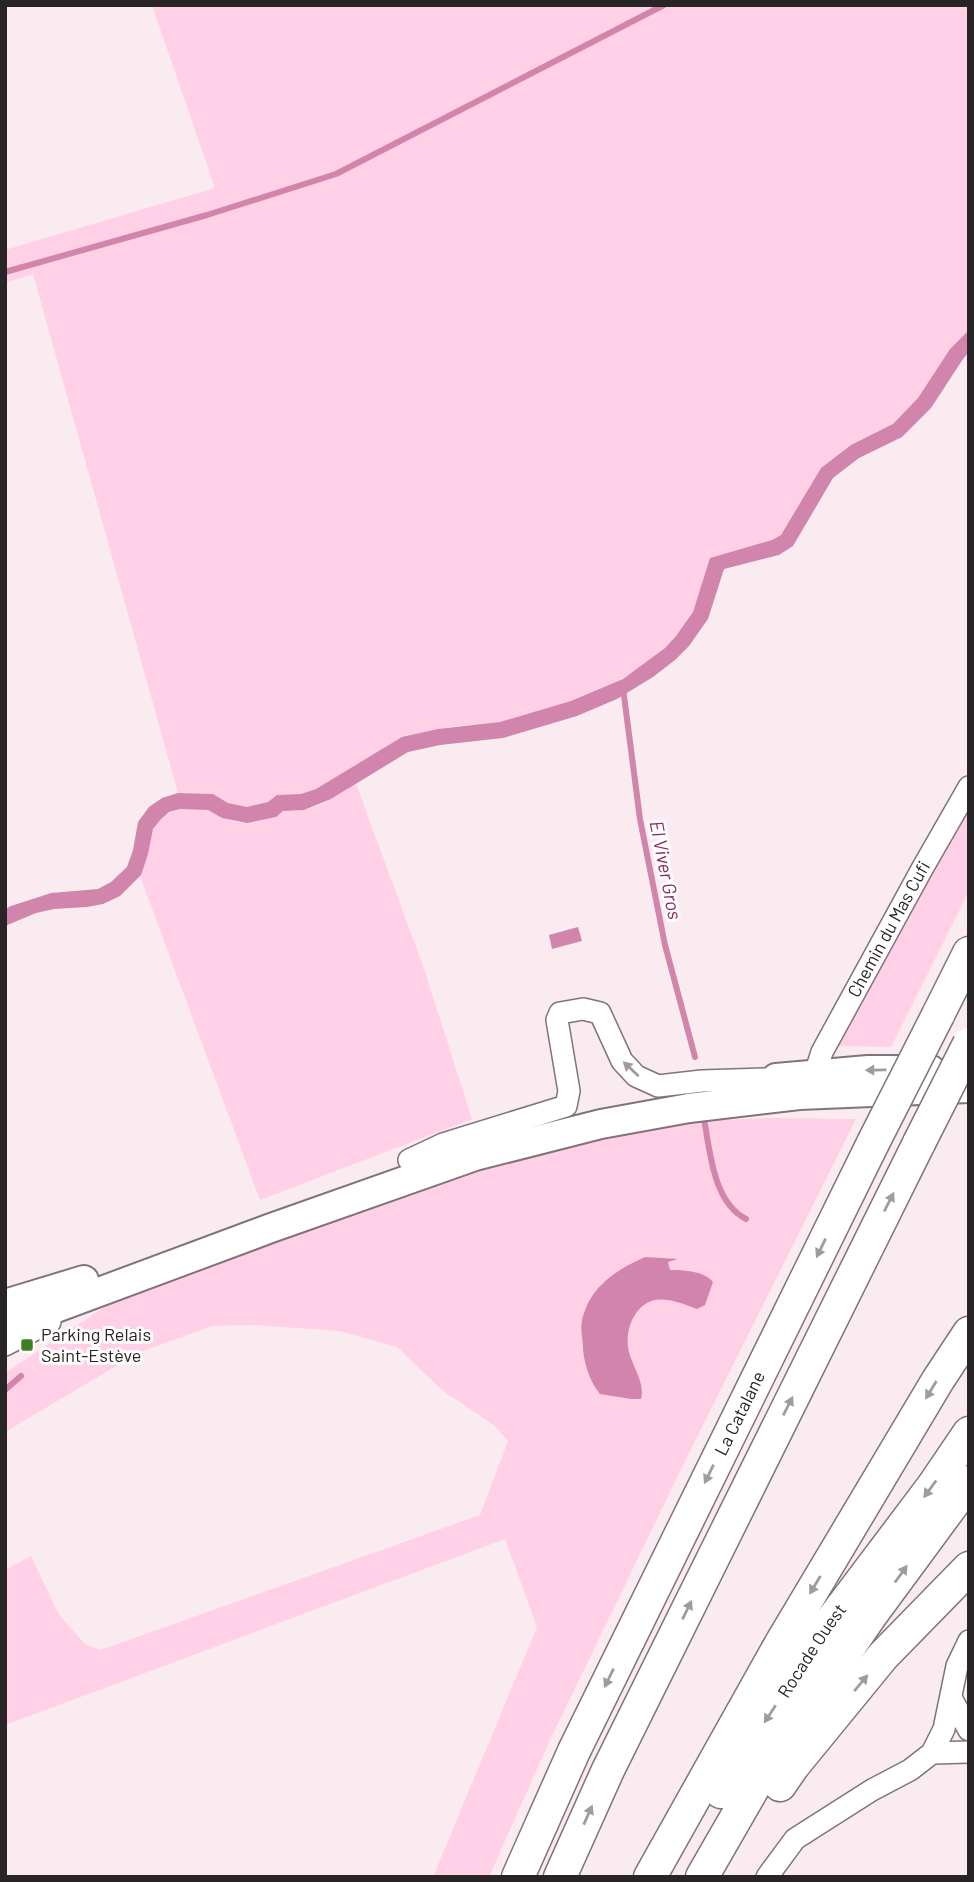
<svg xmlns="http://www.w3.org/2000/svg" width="974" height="1882" font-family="Barlow,sans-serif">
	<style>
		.green { fill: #ffd0e6 }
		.water { fill: #d285ac }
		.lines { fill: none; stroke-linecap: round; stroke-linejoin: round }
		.stream { stroke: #d285ac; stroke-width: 6 }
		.minor-casing { stroke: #807379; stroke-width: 24 }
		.major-casing { stroke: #807379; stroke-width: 32 }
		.highway-casing { stroke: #807379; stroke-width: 35 }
		.minor { stroke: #fff; stroke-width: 21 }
		.major { stroke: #fff; stroke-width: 28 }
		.highway { stroke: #fff; stroke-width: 32 }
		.highway-bridge-casing { stroke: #807379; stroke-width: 35; stroke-linecap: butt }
		.highway-bridge { stroke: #fff; stroke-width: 32 }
		.oneway { fill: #9f9c9d }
		.poi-dot { fill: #3e8021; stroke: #fffcfd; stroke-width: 2.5 }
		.labels { text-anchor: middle; stroke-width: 6; stroke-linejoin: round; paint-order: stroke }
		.street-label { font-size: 18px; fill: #292426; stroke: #fffcfd }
		.poi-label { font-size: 18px; fill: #292426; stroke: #fffcfd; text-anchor: start }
		.water-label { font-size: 19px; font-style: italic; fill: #862b60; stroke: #fffcfd }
	</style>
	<rect width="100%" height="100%" fill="#faebf1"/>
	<!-- green -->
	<g class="green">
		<path d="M152,5h817v325l-19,19 -32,49 -25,26 -42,21 -30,23 -40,67 -9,5 -62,18c-5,17 -9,41 -18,56 -37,62 -123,94 -190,108 -21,4 -43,2 -64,7 -10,3 -20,9 -29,13 -24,11 -49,22 -72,35v3l-1,-2 -20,11 -15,5 -24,1 -9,7 -21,5 -19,-4 -15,-9 -35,-1 -145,-519 -28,9v-33l210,-62z"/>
		<path d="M356,784l67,182 49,153 -212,81 -120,-324c7,-17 8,-44 19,-56 12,-12 35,-15 51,-9 12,5 21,12 35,12 12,-1 24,-9 36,-12 7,-1 15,0 22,-1 19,-3 37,-16 53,-26z"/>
		<polygon points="969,807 969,891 891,1047 836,1046 929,873"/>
		<polygon points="771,1118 856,1119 687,1457 550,1740 489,1877 433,1877 537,1627 505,1539 5,1725 5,1570 31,1556 59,1615 86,1645 101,1650 480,1515 508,1441 495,1426 442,1390 397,1347 339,1331 253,1325 212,1326 140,1352 5,1432 5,1373 118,1298 479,1168 604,1137 691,1121"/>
	</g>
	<!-- water -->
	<g class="water">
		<polygon points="969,330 969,352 963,359 931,408 902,437 859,458 833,478 793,546 779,555 724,569 708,619 689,646 675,660 653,677 617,699 577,716 503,738 440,745 408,752 331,799 304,810 283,811 276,817 247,823 222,818 208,810 180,809 169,812 161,819 153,829 148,854 141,875 120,896 103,904 87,907 54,909 36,913 5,926 5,909 11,906 51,893 98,889 111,882 127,867 133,850 138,822 149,807 162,798 178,793 213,794 228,803 247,807 268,802 277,795 301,794 316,789 402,737 438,729 500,722 571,701 623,679 665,648 676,636 693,612 710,558 772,540 781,535 821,468 851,445 893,424 918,398 950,349"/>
		<polygon points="578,927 582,941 552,949 549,935"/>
		<path d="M645,1257l33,2 -10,3 2,8c14,0 34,1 43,12l-8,23 -8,4c-26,-10 -50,-19 -65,11 -4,9 -5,18 -4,27 2,17 18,35 13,52h-10l-31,-5c-10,-12 -16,-30 -17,-46 0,-8 -3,-19 -1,-27 7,-34 34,-51 63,-64z"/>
	</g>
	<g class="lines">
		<!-- stream -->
		<g class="stream">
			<polyline points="5,272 207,215 336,174 664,5"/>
			<polyline points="623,688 640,819 665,945 695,1057"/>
			<path d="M704,1119c6,32 9,83 42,100"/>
			<polyline points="5,1390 21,1376"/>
		</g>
		<defs>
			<g id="minor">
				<path id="s1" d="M815,1074l7,-22 100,-183 47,-82"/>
				<polyline points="409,1160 443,1144 566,1106 569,1091 557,1020 560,1013 583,1009 600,1013 622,1061 636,1076 658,1086 702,1081 767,1079"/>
				<polyline points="5,1345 50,1322"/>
				<polyline points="951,1698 969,1730"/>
				<polyline points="932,1753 969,1752"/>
				<polyline points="767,1877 795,1839 872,1790 910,1770 932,1753 944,1729 957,1666 969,1641"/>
			</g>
			<g id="major">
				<polyline points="776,1078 868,1070 931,1070"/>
				<polyline points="5,1304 84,1280"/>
				<polyline points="5,1327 271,1228 475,1156 601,1124 689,1108 799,1095 969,1088"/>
			</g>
			<g id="highway">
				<polyline points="938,1015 969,953"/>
				<polyline points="780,1785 793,1766 883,1656 969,1568"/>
				<path id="s2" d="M721,1792l105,-164 107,-142 36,-53"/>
				<path id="s3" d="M518,1877l56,-126 299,-608"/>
				<polyline points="560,1877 608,1770 919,1143"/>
				<polyline points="650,1877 780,1645 938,1380 969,1333"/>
				<polyline points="702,1877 756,1783 871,1615 969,1482"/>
			</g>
		</defs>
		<!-- minor casing -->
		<use href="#minor" class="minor-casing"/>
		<!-- major casing -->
		<use href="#major" class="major-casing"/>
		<!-- highway casing -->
		<use href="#highway" class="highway-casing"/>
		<!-- minor -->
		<use href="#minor" class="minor"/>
		<!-- major -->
		<use href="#major" class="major"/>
		<!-- highway -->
		<use href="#highway" class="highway"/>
		<defs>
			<g id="highway-bridge">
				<polyline points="873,1143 938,1015"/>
				<polyline points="919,1143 969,1044"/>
			</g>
		</defs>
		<!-- highway-bridge casing -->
		<use href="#highway-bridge" class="highway-bridge-casing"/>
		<!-- highway-bridge -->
		<use href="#highway-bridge" class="highway-bridge"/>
	</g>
	<!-- one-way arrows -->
	<defs><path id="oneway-solid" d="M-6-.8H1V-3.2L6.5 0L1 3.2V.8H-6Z" transform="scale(1.75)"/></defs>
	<g class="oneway">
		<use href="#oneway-solid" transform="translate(631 1069) rotate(-137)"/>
		<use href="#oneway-solid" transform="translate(876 1070) rotate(179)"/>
		<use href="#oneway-solid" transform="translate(889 1202) rotate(-63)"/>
		<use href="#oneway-solid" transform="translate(821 1248) rotate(116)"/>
		<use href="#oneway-solid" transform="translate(931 1390) rotate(121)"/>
		<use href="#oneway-solid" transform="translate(788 1406) rotate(-63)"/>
		<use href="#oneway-solid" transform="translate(709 1474) rotate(116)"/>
		<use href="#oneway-solid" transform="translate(930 1489) rotate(126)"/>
		<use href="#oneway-solid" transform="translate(901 1574) rotate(-54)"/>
		<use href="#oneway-solid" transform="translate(815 1585) rotate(121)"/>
		<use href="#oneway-solid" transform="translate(687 1610) rotate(-64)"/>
		<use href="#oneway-solid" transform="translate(609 1678) rotate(116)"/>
		<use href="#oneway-solid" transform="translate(861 1683) rotate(-50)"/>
		<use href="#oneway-solid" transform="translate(770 1714) rotate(123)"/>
		<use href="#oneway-solid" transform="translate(588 1815) rotate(-66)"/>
	</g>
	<!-- markers -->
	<rect class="poi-dot" x="20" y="1338" width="14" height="14" rx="3.5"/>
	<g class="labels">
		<!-- street labels -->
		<g class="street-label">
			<text dy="6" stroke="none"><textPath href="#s1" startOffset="163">Chemin du Mas Cufi</textPath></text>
			<text dy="6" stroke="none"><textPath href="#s3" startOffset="514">La Catalane</textPath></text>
			<text dy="6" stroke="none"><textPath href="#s2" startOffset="168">Rocade Ouest</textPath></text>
		</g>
		<!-- poi labels -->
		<g class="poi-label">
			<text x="41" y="1341">Parking Relais<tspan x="41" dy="21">Saint-Estève</tspan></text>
		</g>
		<!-- water labels -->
		<g class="water-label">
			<text transform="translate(666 870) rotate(79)" y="7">El Viver Gros</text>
		</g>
	</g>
	<!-- border -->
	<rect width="974" height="1882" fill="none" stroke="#292426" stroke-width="14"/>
</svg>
